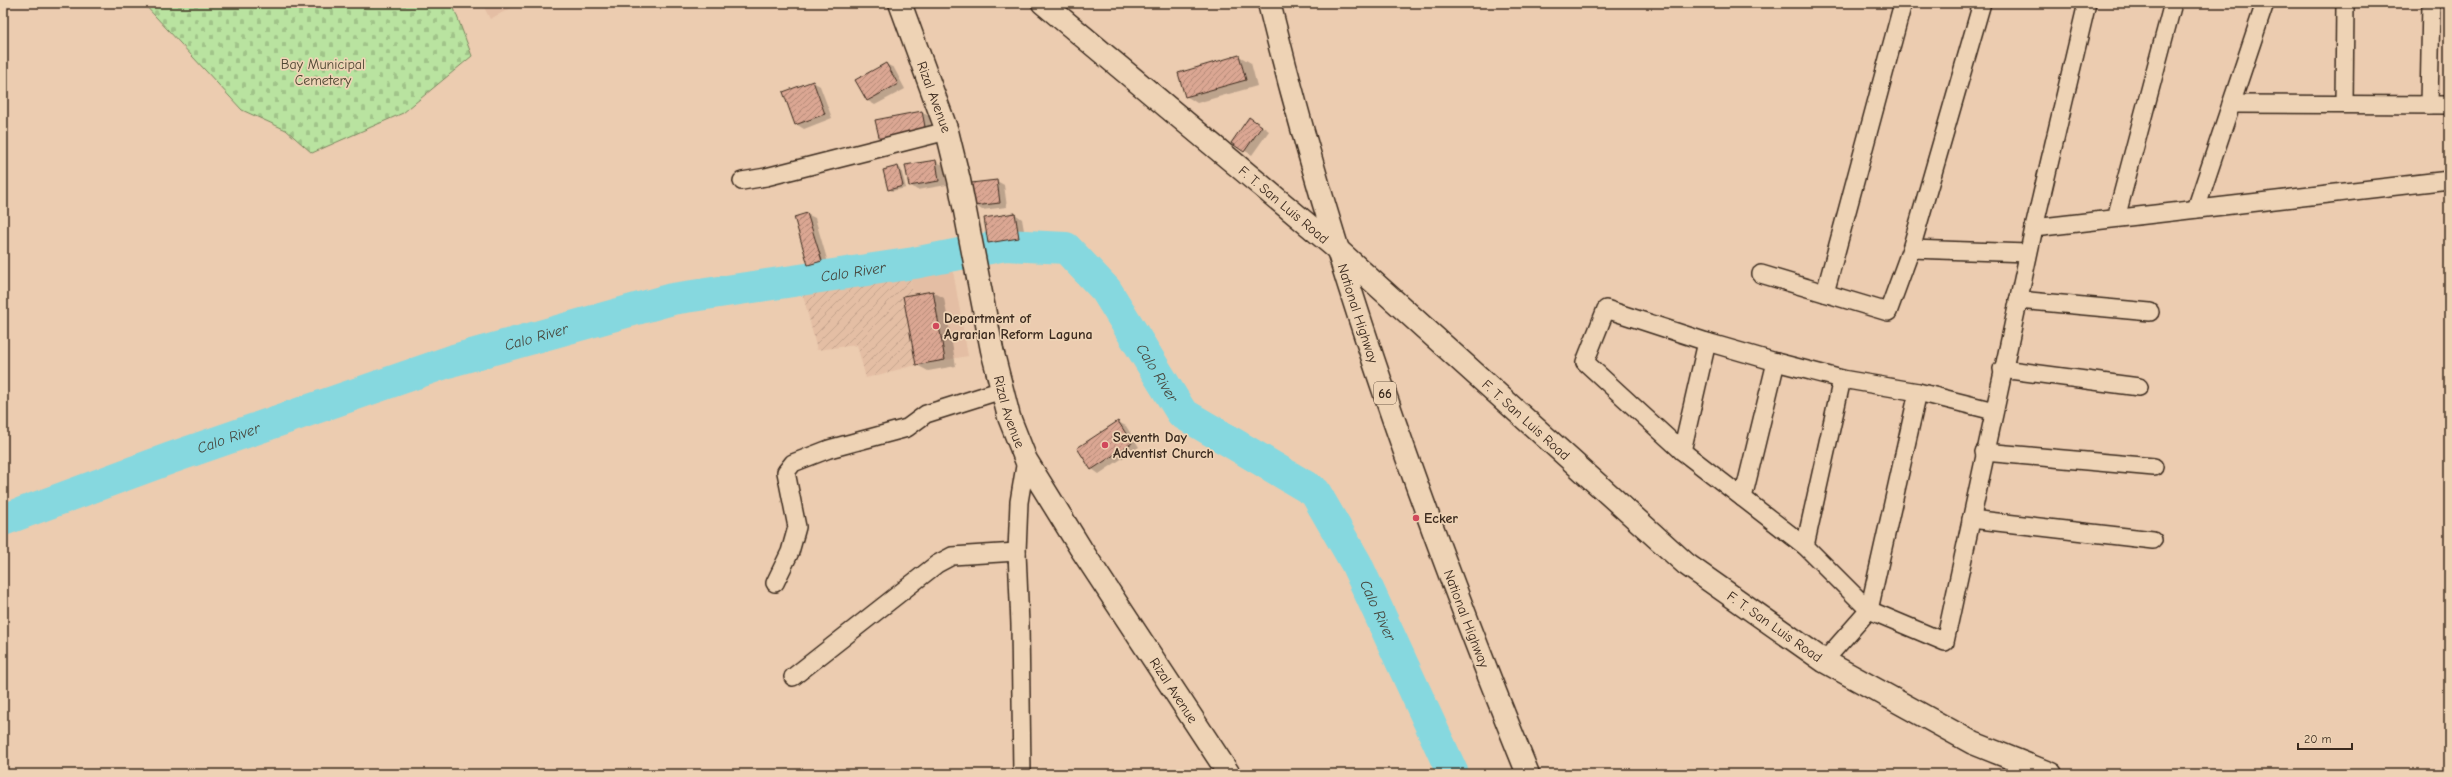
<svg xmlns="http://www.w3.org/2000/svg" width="2452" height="777" font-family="'Comic Neue',sans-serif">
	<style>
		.built { fill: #e4bea4 }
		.industrial { fill: url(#industrial-furrows) }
		.cemetery { fill: url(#cemetery-stones); stroke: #7a865f }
		.shadow { fill: #0003 }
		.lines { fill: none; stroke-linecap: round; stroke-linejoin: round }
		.river { stroke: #86d8df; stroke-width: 32 }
		.building { fill: url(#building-hatch); stroke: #3b2a1e }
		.street-casing { stroke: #3b2a1e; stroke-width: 20 }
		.secondary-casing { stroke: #3b2a1e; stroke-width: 25 }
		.primary-casing { stroke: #3b2a1e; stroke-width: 25 }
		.street { stroke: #eed3b5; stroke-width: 17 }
		.secondary { stroke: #eed3b5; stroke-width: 22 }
		.primary { stroke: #eed3b5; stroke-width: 22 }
		.poi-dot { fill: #d1495b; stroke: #eed3b5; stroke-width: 1.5 }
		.labels { text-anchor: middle; stroke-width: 3.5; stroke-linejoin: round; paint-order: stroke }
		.shield { fill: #eed3b5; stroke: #715d4b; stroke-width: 1 }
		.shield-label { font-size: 13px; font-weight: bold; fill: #3b2a1e }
		.park-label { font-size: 14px; fill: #4e4632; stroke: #eed3b5 }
		.street-label { font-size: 14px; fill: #3b2a1e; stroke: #eed3b5 }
		.poi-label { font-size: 14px; font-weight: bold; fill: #3b2a1e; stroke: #eed3b5; text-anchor: start }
		.water-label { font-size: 15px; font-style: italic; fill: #46443b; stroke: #eed3b5 }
	</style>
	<defs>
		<pattern id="industrial-furrows" width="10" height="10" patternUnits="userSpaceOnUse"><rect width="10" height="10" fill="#e4bea4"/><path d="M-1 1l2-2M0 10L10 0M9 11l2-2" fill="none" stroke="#c4a38d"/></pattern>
		<pattern id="cemetery-stones" width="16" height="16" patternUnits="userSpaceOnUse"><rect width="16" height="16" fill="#b9e3a0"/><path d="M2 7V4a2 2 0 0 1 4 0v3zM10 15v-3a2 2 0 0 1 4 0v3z" fill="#a0c389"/></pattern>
		<pattern id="building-hatch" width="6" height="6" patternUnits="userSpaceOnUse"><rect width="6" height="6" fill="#dba793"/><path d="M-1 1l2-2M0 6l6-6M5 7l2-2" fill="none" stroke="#b38877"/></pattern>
	</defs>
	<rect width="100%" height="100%" fill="#ecccb0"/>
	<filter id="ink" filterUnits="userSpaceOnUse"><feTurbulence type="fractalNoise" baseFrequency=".025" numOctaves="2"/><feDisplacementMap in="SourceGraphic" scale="8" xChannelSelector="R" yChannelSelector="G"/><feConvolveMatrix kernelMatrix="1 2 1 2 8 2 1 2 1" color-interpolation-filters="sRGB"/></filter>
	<g filter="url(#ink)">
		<!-- built -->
		<g class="built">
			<polygon points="482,3 521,3 490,19"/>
			<polygon points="953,271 968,356 916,365 903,296 913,294 910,279"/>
		</g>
		<!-- industrial -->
		<polygon class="industrial" points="910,279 913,295 903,296 916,365 866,378 857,345 817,350 802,291"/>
		<!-- cemetery -->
		<polygon class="cemetery" points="143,3 452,3 472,56 403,113 312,153 286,130 242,110"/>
		<!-- shadow -->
		<g class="shadow">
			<polygon points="1239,56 1251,63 1257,86 1197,103 1186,96"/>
			<polygon points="886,64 894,68 905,89 875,105 868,101 857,80"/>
			<polygon points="813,82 820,86 832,118 804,129 796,124"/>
			<polygon points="921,112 929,116 933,136 888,145"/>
			<polygon points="1250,118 1269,131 1252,155 1232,143"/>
			<polygon points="935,161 943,165 947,185 917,190 910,185"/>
			<polygon points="898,167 901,169 906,188 892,191 889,189"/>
			<polygon points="997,181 1004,185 1007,207 982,210 975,205"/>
			<polygon points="807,214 815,218 829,266 817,269 809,265 795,217"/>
			<polygon points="1015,214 1022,219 1026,242 996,247 989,242"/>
			<polygon points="933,292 944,298 956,366 928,371 917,365"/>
			<polygon points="1118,422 1126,426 1139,447 1099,474 1092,469"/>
		</g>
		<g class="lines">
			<!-- river -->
			<path class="river" id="s1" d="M3,520l168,-62 283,-98 218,-61 242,-36 91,-18 61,3 40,42 76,123 133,79 41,71 97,211"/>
		</g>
		<!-- building -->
		<g class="building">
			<polygon points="1239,55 1246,80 1185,97 1178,73"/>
			<polygon points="886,63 898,84 867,101 855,80"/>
			<polygon points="813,81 825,114 795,125 783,92"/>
			<polygon points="922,111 926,132 880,141 875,120"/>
			<polygon points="1249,117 1262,126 1244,152 1231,143"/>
			<polygon points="936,160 939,181 909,186 905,165"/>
			<polygon points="898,166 903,186 888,190 883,170"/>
			<polygon points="997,180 1000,203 974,206 971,183"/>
			<polygon points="807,213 822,261 808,265 794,217"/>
			<polygon points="1015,213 1019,238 988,243 984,218"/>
			<polygon points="933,291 945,360 916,365 903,296"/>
			<polygon points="1118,421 1132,443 1091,470 1077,448"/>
		</g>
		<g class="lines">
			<defs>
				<g id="street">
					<polyline points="2231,104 2449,105"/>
					<polyline points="2344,104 2345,3"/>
					<polyline points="2429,105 2431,3"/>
					<polyline points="742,181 766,177 947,131"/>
					<polyline points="2196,209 2265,3"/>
					<polyline points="2116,218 2173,3"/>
					<polyline points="2034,228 2449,180"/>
					<polyline points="1911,249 2028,253"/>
					<polyline points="1761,274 1888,312 1911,249 1982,3"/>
					<polyline points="1825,293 1903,3"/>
					<polyline points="2018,300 2150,312"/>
					<polyline points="2002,369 2139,387"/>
					<polyline points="1994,411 1918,392 1842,379 1776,362 1707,342 1606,309 1585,362 1682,451 1805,546 1869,610 1945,642 2034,228 2087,3"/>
					<polyline points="1682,451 1707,342"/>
					<polyline points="1984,452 2154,467"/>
					<polyline points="1743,498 1776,362"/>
					<polyline points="1971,519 2153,540"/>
					<polyline points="1805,546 1842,379"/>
					<polyline points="775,583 790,552 797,527 786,472 793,463 829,449 907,428 926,414 1002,390"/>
					<polyline points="1824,661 1869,610 1918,392"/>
					<polyline points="793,677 937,564 952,556 1017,552"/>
					<polyline points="1022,774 1020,625 1017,552 1019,502 1026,460"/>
				</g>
				<g id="secondary">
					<path id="s2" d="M900,3l47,128 12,49 33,170 17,67 17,43 55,89 148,225"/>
					<path id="s3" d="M1043,3l294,246 349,315 138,97 149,82 78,31"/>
				</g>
				<g id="primary">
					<path id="s4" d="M1269,3c65,264 157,520 259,771"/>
				</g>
			</defs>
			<!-- street casing -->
			<use href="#street" class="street-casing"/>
			<!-- secondary casing -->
			<use href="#secondary" class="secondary-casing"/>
			<!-- primary casing -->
			<use href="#primary" class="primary-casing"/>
			<!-- street -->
			<use href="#street" class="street"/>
			<!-- secondary -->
			<use href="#secondary" class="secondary"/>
			<!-- primary -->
			<use href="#primary" class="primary"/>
		</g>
	</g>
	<!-- markers -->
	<g class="poi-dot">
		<circle cx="936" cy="326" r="4"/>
		<circle cx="1105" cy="445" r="4"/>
		<circle cx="1416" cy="518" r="4"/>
	</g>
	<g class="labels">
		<!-- shield labels -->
		<rect class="shield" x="1374" y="382" width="22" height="22" rx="3"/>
		<g class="shield-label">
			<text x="1385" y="398">66</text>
		</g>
		<!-- park labels -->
		<g class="park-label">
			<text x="323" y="69">Bay Municipal<tspan x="323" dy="16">Cemetery</tspan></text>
		</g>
		<!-- street labels -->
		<g class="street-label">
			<text dy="5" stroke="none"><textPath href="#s2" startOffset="100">Rizal Avenue</textPath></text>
			<text dy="5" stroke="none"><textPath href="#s3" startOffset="314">F. T. San Luis Road</textPath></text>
			<text dy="5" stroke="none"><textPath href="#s4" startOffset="323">National Highway</textPath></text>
			<text dy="5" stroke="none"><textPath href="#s2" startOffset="424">Rizal Avenue</textPath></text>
			<text dy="5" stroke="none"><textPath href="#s3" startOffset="638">F. T. San Luis Road</textPath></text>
			<text dy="5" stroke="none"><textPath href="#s4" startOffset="647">National Highway</textPath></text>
			<text dy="5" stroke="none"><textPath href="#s3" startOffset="962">F. T. San Luis Road</textPath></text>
			<text dy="5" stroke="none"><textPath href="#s2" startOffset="749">Rizal Avenue</textPath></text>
		</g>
		<!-- poi labels -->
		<g class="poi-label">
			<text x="944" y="323">Department of<tspan x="944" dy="16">Agrarian Reform Laguna</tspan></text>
			<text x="1113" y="442">Seventh Day<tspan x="1113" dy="16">Adventist Church</tspan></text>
			<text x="1424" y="523">Ecker</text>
		</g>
		<!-- water labels -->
		<g class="water-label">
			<text dy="5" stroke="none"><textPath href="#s1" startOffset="888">Calo River</textPath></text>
			<text dy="5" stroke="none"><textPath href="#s1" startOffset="564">Calo River</textPath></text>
			<text dy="5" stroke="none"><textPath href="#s1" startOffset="1259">Calo River</textPath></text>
			<text dy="5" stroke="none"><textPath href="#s1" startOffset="240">Calo River</textPath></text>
			<text dy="5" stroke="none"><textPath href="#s1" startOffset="1595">Calo River</textPath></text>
		</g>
	</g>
	<!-- margin -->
	<rect width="2452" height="777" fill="none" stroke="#eed3b5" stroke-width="16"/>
	<rect x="8" y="8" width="2436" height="761" fill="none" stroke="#3b2a1e" stroke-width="1.5" filter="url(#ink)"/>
	<!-- scale -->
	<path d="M2298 743v6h54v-6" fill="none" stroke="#3b2a1e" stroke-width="2"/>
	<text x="2304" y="743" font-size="12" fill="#3b2a1e" stroke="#eed3b5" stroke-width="3" paint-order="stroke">20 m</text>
</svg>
